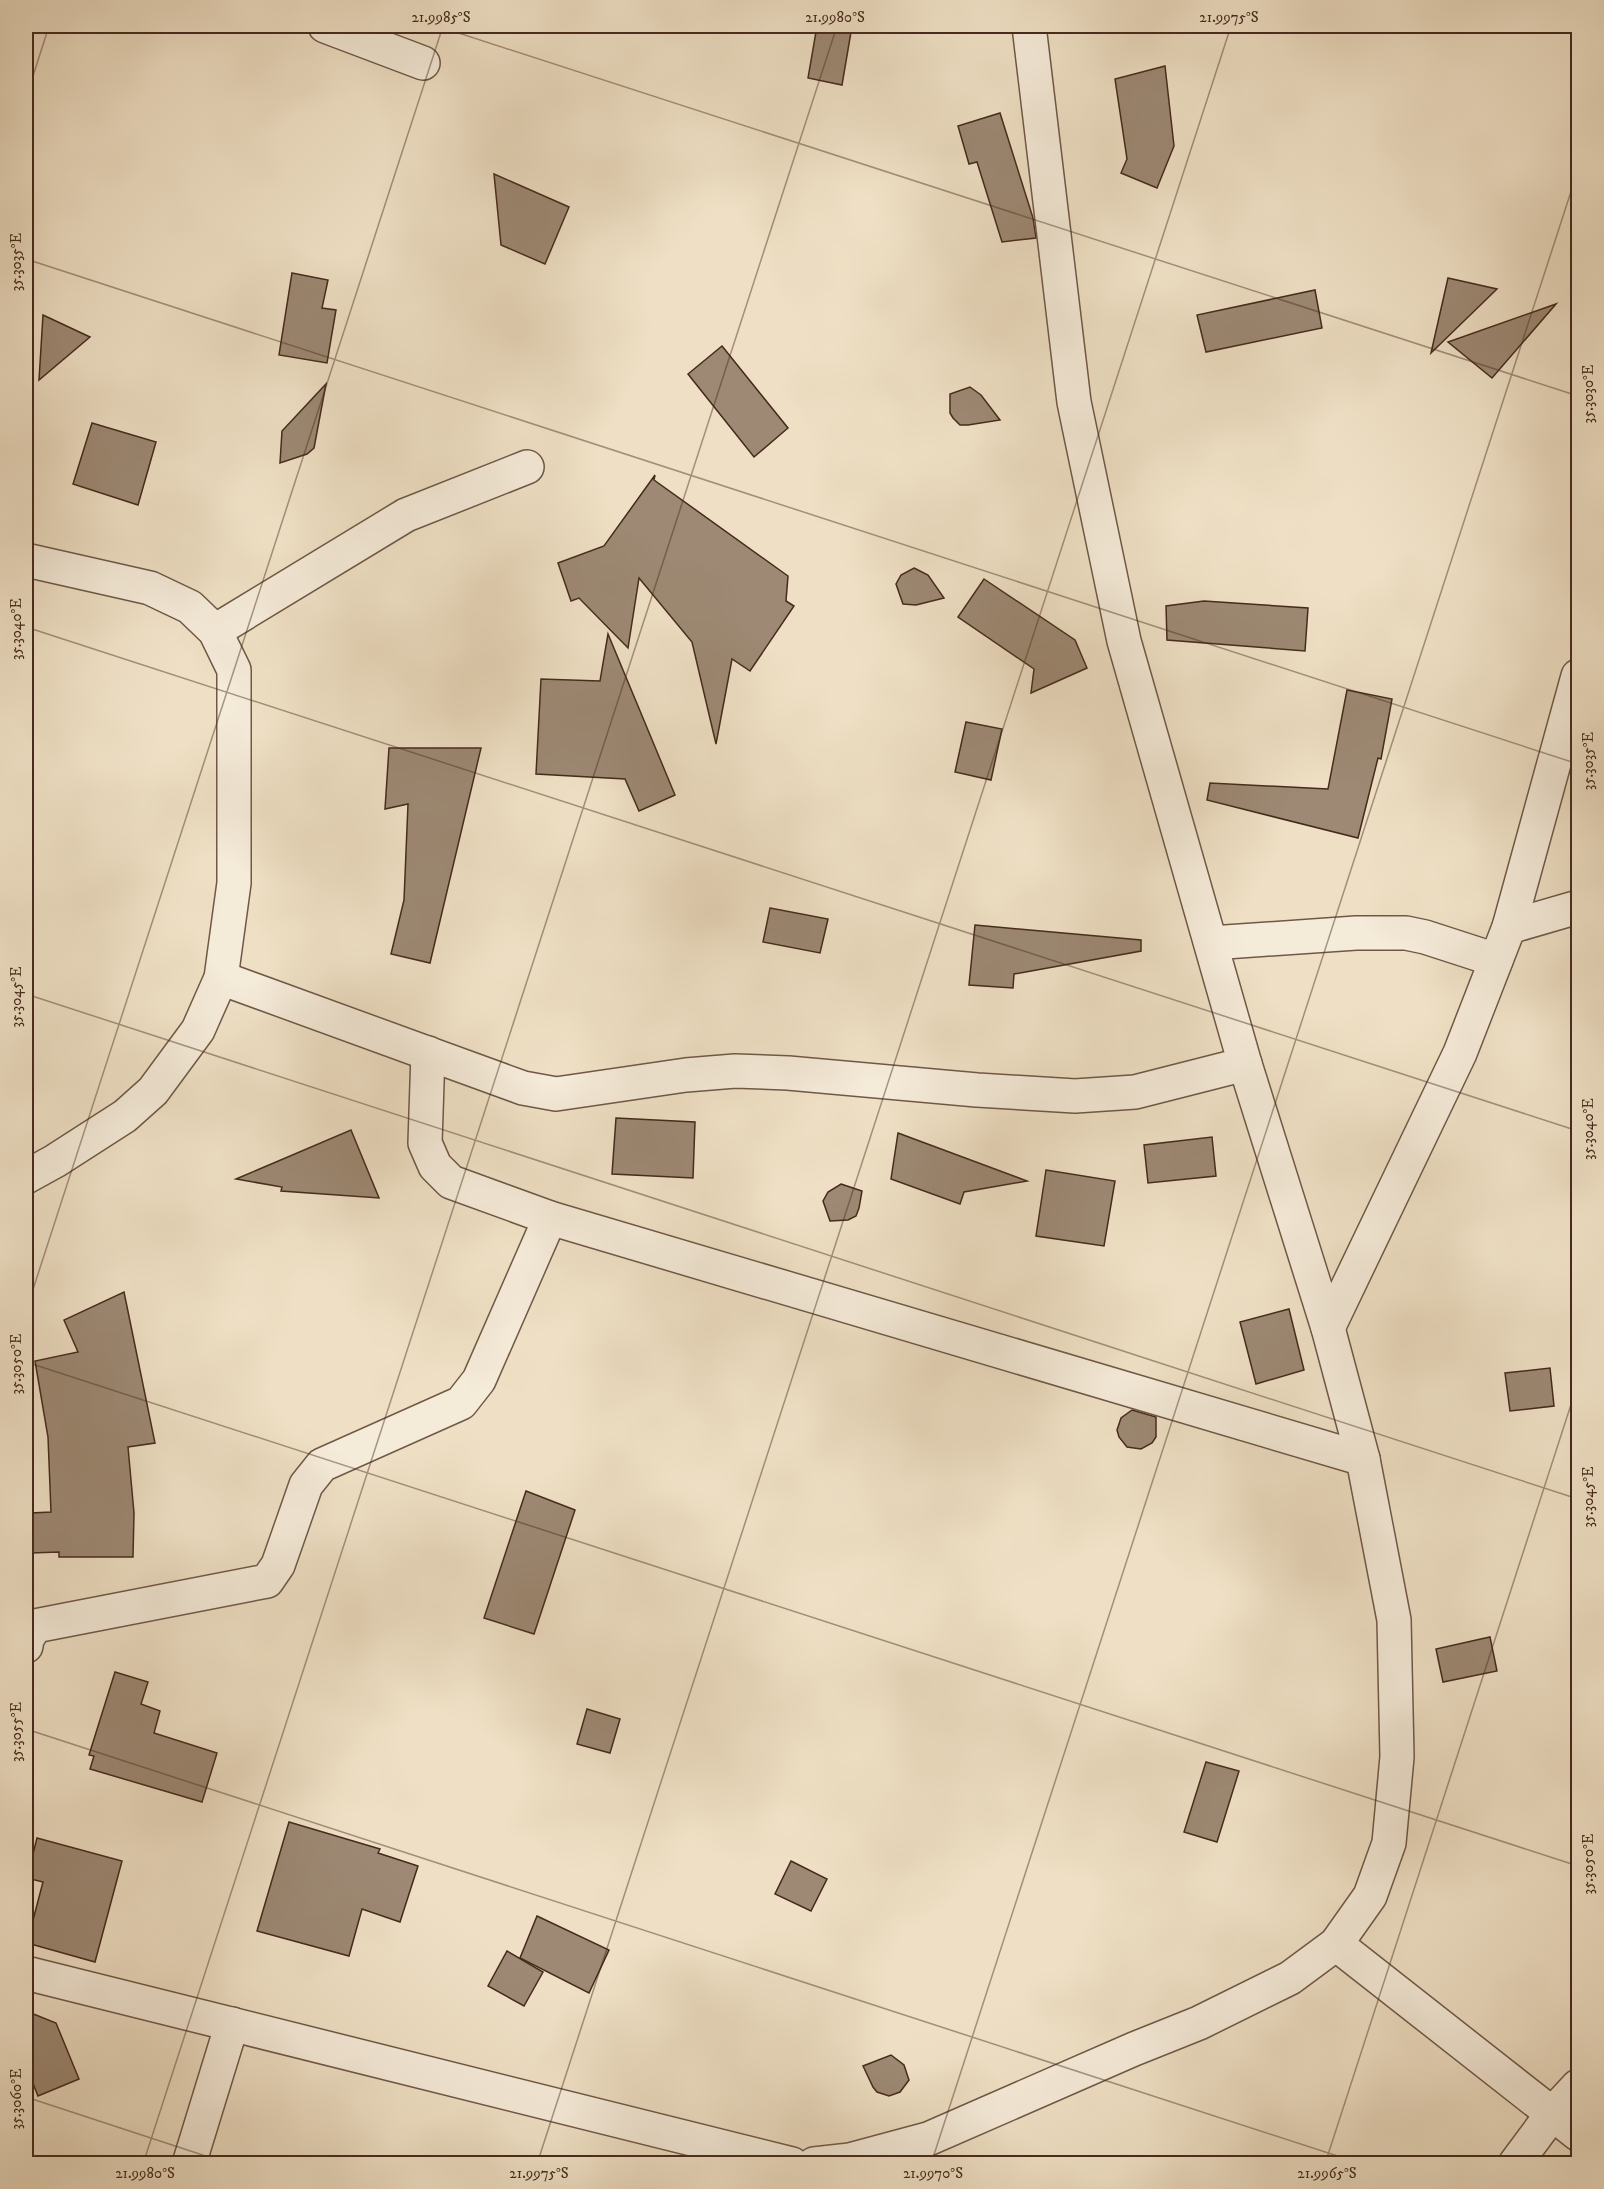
<svg xmlns="http://www.w3.org/2000/svg" width="1604" height="2189" font-family="'IM FELL DW Pica',serif">
	<style>
		.building { fill: #9d8974; stroke: #452a1d; stroke-width: 1.5 }
		.lines { fill: none; stroke-linecap: round; stroke-linejoin: round }
		.street-casing { stroke: #705847; stroke-width: 36 }
		.street { stroke: #f5ebd9; stroke-width: 33 }
		.ticks { fill: none; stroke: #452a1d; stroke-width: 1.5; stroke-opacity: 0.45 }
		.neatline { fill: none; stroke: #452a1d; stroke-width: 2 }
		.ticks-label { font-size: 15px; text-anchor: middle; fill: #452a1d }
	</style>
	<rect width="100%" height="100%" fill="#efe0c5"/>
	<filter id="stains"><feTurbulence type="fractalNoise" baseFrequency=".00333" numOctaves="4"/><feColorMatrix values="0 0 0 0 .2 0 0 0 0 .09 0 0 0 0 .02 0 0 0 .5 -.17"/></filter>
	<radialGradient id="worn" r=".72"><stop offset=".6" stop-color="#630" stop-opacity="0"/><stop offset="1" stop-color="#630" stop-opacity=".3"/></radialGradient>
	<!-- building -->
	<g class="building">
		<polygon points="817,26 851,32 842,85 808,78"/>
		<polygon points="1165,66 1174,146 1157,188 1121,173 1127,159 1115,79"/>
		<polygon points="1000,113 1033,218 1036,238 1002,242 977,162 969,164 958,126"/>
		<polygon points="494,174 569,207 545,264 501,245"/>
		<polygon points="292,273 328,280 322,308 336,310 327,363 279,355"/>
		<polygon points="1448,278 1497,289 1431,353"/>
		<polygon points="1315,290 1322,328 1206,352 1197,315"/>
		<polygon points="1556,304 1492,378 1448,342"/>
		<polygon points="43,315 90,337 39,380"/>
		<polygon points="722,346 788,428 754,457 688,374"/>
		<polygon points="326,384 314,448 307,454 280,463 282,431"/>
		<polygon points="970,387 981,395 1000,420 968,425 960,425 953,418 950,413 950,394"/>
		<polygon points="92,423 156,442 138,505 73,484"/>
		<polygon points="655,475 654,480 788,576 786,601 794,606 750,671 732,659 716,744 692,642 639,578 628,648 579,598 571,601 558,563 604,546"/>
		<polygon points="914,568 928,575 944,598 916,605 903,604 896,584 901,575"/>
		<polygon points="984,579 1075,640 1087,668 1031,693 1034,669 958,617"/>
		<polygon points="1204,601 1308,608 1305,651 1167,640 1166,606"/>
		<polygon points="608,634 675,795 639,811 625,779 536,774 541,679 600,681"/>
		<polygon points="1347,690 1392,699 1381,759 1378,758 1358,838 1207,800 1210,783 1328,789"/>
		<polygon points="966,722 1002,729 991,780 955,772"/>
		<polygon points="389,748 481,748 430,963 391,954 404,900 408,804 385,809"/>
		<polygon points="770,908 828,919 820,953 763,942"/>
		<polygon points="975,925 1141,940 1141,951 1014,974 1013,988 969,985"/>
		<polygon points="616,1118 695,1122 693,1178 612,1174"/>
		<polygon points="351,1130 379,1198 281,1191 282,1187 236,1179"/>
		<polygon points="898,1133 1027,1181 964,1192 960,1204 891,1179"/>
		<polygon points="1212,1137 1216,1176 1148,1183 1144,1145"/>
		<polygon points="1046,1170 1115,1181 1104,1246 1036,1236"/>
		<polygon points="841,1184 862,1191 859,1208 856,1216 848,1220 830,1221 823,1201 828,1192"/>
		<polygon points="124,1292 155,1443 128,1447 134,1513 133,1557 59,1557 59,1552 31,1553 31,1513 51,1512 48,1437 35,1361 78,1352 64,1320"/>
		<polygon points="1289,1309 1304,1370 1256,1384 1240,1322"/>
		<polygon points="1550,1368 1554,1406 1510,1411 1505,1373"/>
		<polygon points="1132,1410 1156,1417 1156,1437 1152,1443 1141,1449 1127,1447 1119,1437 1117,1430 1121,1418"/>
		<polygon points="526,1491 575,1510 534,1634 484,1618"/>
		<polygon points="1490,1637 1497,1671 1443,1682 1436,1649"/>
		<polygon points="115,1672 148,1682 141,1704 160,1711 154,1733 217,1753 202,1802 90,1769 94,1756 89,1755"/>
		<polygon points="587,1709 620,1719 610,1753 577,1744"/>
		<polygon points="1206,1762 1239,1771 1217,1842 1184,1832"/>
		<polygon points="289,1822 380,1849 378,1853 418,1866 400,1922 362,1909 349,1956 257,1931"/>
		<polygon points="37,1838 122,1861 95,1962 27,1943 43,1882 27,1878"/>
		<polygon points="791,1861 827,1879 811,1911 775,1894"/>
		<polygon points="537,1916 609,1950 589,1993 520,1958"/>
		<polygon points="507,1951 543,1972 524,2006 488,1986"/>
		<polygon points="26,2011 56,2023 79,2079 38,2096 26,2066"/>
		<polygon points="891,2055 904,2065 909,2080 900,2092 889,2096 877,2092 873,2087 863,2066"/>
	</g>
	<g class="lines">
		<defs>
			<g id="street">
				<polyline points="325,26 423,63"/>
				<polyline points="1029,26 1074,402 1124,641 1245,1064 1328,1328 1363,1459 1394,1620 1397,1757 1389,1843 1370,1896 1336,1944"/>
				<polyline points="26,560 150,588 190,607 215,631 234,670 234,883 221,978 198,1030 153,1091 125,1116 55,1161 26,1177"/>
				<polyline points="215,631 406,515 527,467"/>
				<polyline points="1509,927 1578,907"/>
				<polyline points="1211,943 1356,933 1406,933 1425,937 1496,960"/>
				<polyline points="221,978 523,1088 556,1094 686,1075 735,1071 788,1073 977,1090 1075,1096 1135,1092 1245,1064"/>
				<polyline points="428,1053 425,1143 435,1166 451,1182 550,1218 1363,1459"/>
				<polyline points="1328,1328 1460,1053 1509,927 1578,676"/>
				<polyline points="26,1646 27,1639 35,1626 267,1581 278,1565 306,1485 322,1465 461,1403 479,1380 550,1218"/>
				<polyline points="26,1973 792,2164"/>
				<polyline points="189,2164 232,2024"/>
				<polyline points="814,2164 850,2160 928,2139 1134,2049 1199,2023 1290,1978 1336,1944 1578,2134"/>
				<polyline points="1515,2164 1552,2114 1578,2086"/>
			</g>
		</defs>
		<!-- street casing -->
		<use href="#street" class="street-casing"/>
		<!-- street -->
		<use href="#street" class="street"/>
	</g>
	<!-- ticks -->
	<path class="ticks" d="M437,26l1141,370M1568,26l10,3M26,98l23,-72M26,259l1552,505M26,627l1552,504M26,994l1552,505M26,1311l417,-1285M26,1362l1552,504M26,1729l1336,435M26,2097l204,67M143,2164l694,-2138M537,2164l694,-2138M931,2164l647,-1994M1325,2164l253,-781"/>
	<!-- margin -->
	<rect width="1604" height="2189" fill="none" stroke="#efe0c5" stroke-width="66"/>
	<rect x="33" y="33" width="1538" height="2123" class="neatline"/>
	<g class="ticks-label">
		<text x="441" y="22">21.9985°S</text>
		<text x="835" y="22">21.9980°S</text>
		<text x="1229" y="22">21.9975°S</text>
		<text transform="translate(16 262) rotate(-90)" y="5">35.3035°E</text>
		<text transform="translate(1588 394) rotate(-90)" y="5">35.3030°E</text>
		<text transform="translate(16 629) rotate(-90)" y="5">35.3040°E</text>
		<text transform="translate(1588 761) rotate(-90)" y="5">35.3035°E</text>
		<text transform="translate(16 997) rotate(-90)" y="5">35.3045°E</text>
		<text transform="translate(1588 1129) rotate(-90)" y="5">35.3040°E</text>
		<text transform="translate(16 1364) rotate(-90)" y="5">35.3050°E</text>
		<text transform="translate(1588 1497) rotate(-90)" y="5">35.3045°E</text>
		<text transform="translate(16 1732) rotate(-90)" y="5">35.3055°E</text>
		<text transform="translate(1588 1864) rotate(-90)" y="5">35.3050°E</text>
		<text transform="translate(16 2099) rotate(-90)" y="5">35.3060°E</text>
		<text x="145" y="2178">21.9980°S</text>
		<text x="539" y="2178">21.9975°S</text>
		<text x="933" y="2178">21.9970°S</text>
		<text x="1327" y="2178">21.9965°S</text>
	</g>
	<rect width="100%" height="100%" filter="url(#stains)"/>
	<rect width="100%" height="100%" fill="url(#worn)"/>
</svg>
